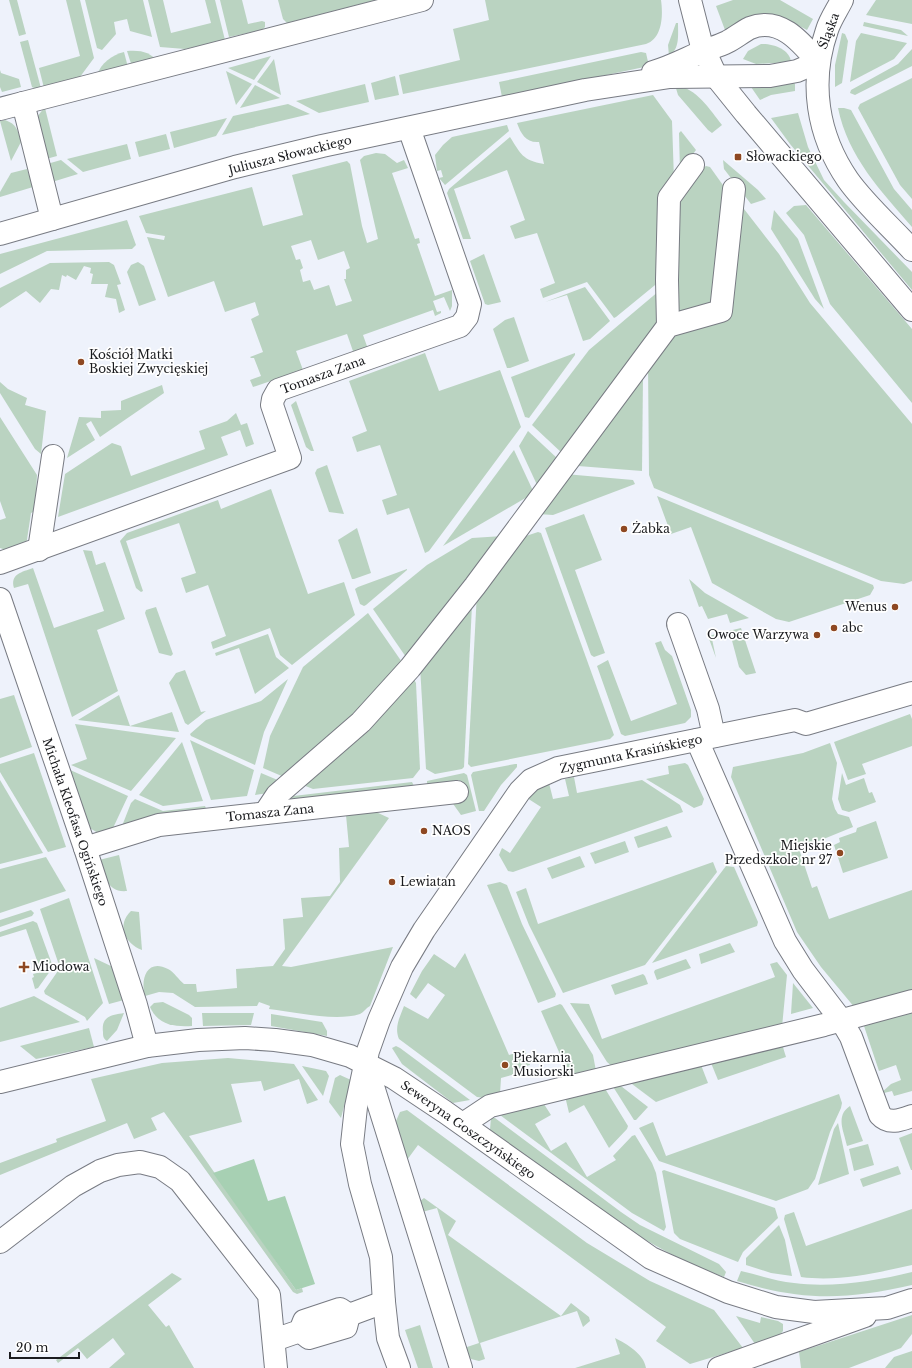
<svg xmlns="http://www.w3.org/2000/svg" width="912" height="1368" font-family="'Libre Baskerville',serif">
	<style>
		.green { fill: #bad3c1; fill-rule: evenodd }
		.forest { fill: #a7d0b3 }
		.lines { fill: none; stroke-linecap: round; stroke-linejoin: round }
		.minor-casing { stroke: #787b83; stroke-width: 24 }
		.minor { stroke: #fff; stroke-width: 22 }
		.poi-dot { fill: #8e4822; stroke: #fff; stroke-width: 1.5 }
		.labels { text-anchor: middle; stroke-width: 3.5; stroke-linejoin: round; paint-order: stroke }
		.street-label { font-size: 12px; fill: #1b1c1f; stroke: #fff }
		.poi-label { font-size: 12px; fill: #1b1c1f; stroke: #fff; text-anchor: start }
	</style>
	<rect width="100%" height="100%" fill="#eef2fb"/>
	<!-- green -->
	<g class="green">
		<polygon points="9,0 17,0 26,34 19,36"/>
		<polygon points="66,0 80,0 94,58 74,85 45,92 39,68 80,56"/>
		<polygon points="85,0 143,0 152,37 130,31 127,19 114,22 116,34 102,50 97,48"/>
		<polygon points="148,0 163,0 171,33 211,23 205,0 215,0 225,40 185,49 160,47"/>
		<polygon points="220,0 242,0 248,24 262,21 265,22 265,27 262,30 229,37"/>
		<polygon points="278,0 376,0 287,23 283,19"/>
		<path d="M485,0h176c2,14 2,38 -15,44l-243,50 -4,-19 61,-15 -7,-31 36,-9z"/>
		<polygon points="733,0 780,0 813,19 807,30 782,17 748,19 725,30 716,6"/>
		<polygon points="876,0 912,0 912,24 866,15"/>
		<polygon points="864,22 901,30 908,36 863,26"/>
		<path d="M676,23h2c0,12 2,26 -9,33l-1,-11z"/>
		<polygon points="842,33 845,34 848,41 842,83 835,87 835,65"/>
		<polygon points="861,33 907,43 894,59 850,82 856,41"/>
		<polygon points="28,40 42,92 32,87 20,42"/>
		<path d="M761,44c11,-1 29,5 30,18l-35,2 -13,-5 5,-8z"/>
		<polygon points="912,49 912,66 855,95 850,93 851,90 898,64"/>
		<path d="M127,51c15,-1 23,1 32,12l-26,7z"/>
		<path d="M124,52l5,19 -32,4c4,-12 15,-20 27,-23z"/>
		<polygon points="641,52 646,53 649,66 502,97 499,82"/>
		<polygon points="271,56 254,80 228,68"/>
		<polygon points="274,59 281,95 257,82"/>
		<polygon points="0,70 1,73 19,79 21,87 2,92 0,87"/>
		<polygon points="226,71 252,84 236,105"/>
		<polygon points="395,76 399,95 375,100 371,83"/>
		<polygon points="912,78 912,199 900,185 858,108 860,104"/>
		<polygon points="794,83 795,84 795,91 771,95 760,100 751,87"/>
		<polygon points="365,84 369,102 319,113 296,101"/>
		<polygon points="255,85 280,98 240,108"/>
		<path d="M675,85c22,3 35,25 47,40l-10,8 -4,-3 -30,-35z"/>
		<path d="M653,95l19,26 2,59 -14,101 -44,36 -2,1 -27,-36 -44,16 -3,-9 15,-6 -18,-50 -22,6 -5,-13 15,-6 -18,-50 -53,19 17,50h-8l-16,-46 2,-4 61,-52c11,17 12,23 34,27l-5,-22c-13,1 -18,-8 -22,-19z"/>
		<polygon points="288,104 310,114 222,135 233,116"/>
		<polygon points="44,108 45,108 57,156 46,159 37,117"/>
		<path d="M838,108h6l7,2 43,79 18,21v17c-31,-36 -64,-70 -74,-119z"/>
		<polygon points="798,113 808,147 824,180 844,202 912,272 912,290 790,144 771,118"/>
		<polygon points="227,118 216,136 174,148 170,132"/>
		<path d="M5,120c12,4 13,11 16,22l-10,19 -11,-40z"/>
		<polygon points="507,125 509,131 445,185 439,178 443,177 441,170 437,171 435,155 443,145 452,137"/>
		<polygon points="681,131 696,150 680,171 679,133"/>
		<polygon points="166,134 170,149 139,157 135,142"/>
		<polygon points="127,144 131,159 83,172 67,159"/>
		<path d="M376,153l9,1 12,9 7,-3 4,8 -16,5 23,66 4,-1 1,5 -3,1 18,52 17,-6v16l-2,5 -6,-14 -11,4 4,11 4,-1v2l-6,3 -2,-6 -70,25 5,14 -14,5 -7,-20 -51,17 7,19 -50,17 -3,-7 11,-4 -7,-18h-3l-1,-1 13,-5 -12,-33 8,-4 -4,-13 -30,10 -11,-31 -46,16 -21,-60 17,3 1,-4 -19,-3 -7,-17 113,-29 11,39 40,-11 -11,-40 55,-14 3,3 12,62 5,17 11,-4 -18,-79 4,-4zM311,240l7,20 26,-9 6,17 -4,2v9h-2l8,22 -16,5 -7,-21 -15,5 -4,-10 -7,2 -3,-12 3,-2 -3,-9 -4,1 -5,-14z"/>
		<polygon points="61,160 78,174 52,182 47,164"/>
		<polygon points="723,160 758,190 766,199 751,204 724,169"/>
		<polygon points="706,166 710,167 725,188 715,301 710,306 675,316 676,201 698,171"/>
		<polygon points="27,169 33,187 0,197 0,192 11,173"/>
		<polygon points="806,205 912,329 912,403 830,304 804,235 786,213 794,206"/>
		<polygon points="744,209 779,254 810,303 912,424 912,581 904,584 881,581 654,488 649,475 648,364 671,332 728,317 736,210"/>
		<polygon points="774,210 798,239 824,309 815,299 771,229"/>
		<polygon points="127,220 136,245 132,249 47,251 0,274 0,254"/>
		<polygon points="484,254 501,302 488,305 485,304 470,261"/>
		<polygon points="109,262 114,265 121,284 117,285 125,310 119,313 116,299 105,297 108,284 91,284 93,274 90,273 91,268 84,266 76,280 67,275 66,277 62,275 59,290 51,289 40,303 26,291 0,308 0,288 50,263"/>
		<polygon points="138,262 144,266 156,300 139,306 127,272 131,265"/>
		<polygon points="585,287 610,321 590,339 583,341 567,295 545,302"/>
		<polygon points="659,291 660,327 563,454 532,425 589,350"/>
		<polygon points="514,317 529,361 510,368 507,368 493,329 505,320"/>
		<polygon points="425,353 439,391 500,370 521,427 429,551 425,553 409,508 387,515 382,500 397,495 380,445 357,452 352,437 367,431 349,381"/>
		<polygon points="575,353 575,355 529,418 525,417 511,377"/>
		<polygon points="643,375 642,471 578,466 573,463"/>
		<polygon points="0,382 8,389 27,398 25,405 46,411 41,454 35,449 0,393"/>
		<polygon points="162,385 164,393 100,437 91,421 86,424 95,440 67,458 79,417 101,418 101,411 121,410 121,401"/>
		<polygon points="296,401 314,451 311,451 306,447 291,405"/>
		<polygon points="236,413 241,425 247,423 254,444 246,447 240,430 221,437 228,455 58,517 65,474 112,443 121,446 131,476 205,449 199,431 227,421"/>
		<polygon points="0,417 37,475 35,511 31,513 26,546 6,550 0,548 0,520 6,518 0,501"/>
		<polygon points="528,431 558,459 538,487 519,446"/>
		<polygon points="514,450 534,493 443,546"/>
		<polygon points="327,465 344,514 329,512 315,473 317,469"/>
		<polygon points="565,474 633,480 635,484 553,515 538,514"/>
		<polygon points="271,489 308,594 344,582 355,615 292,665 280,655 270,628 213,649 211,642 226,636 208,585 186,593 181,578 196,573 179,523 126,541 143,591 141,592 136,588 120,541 127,533 218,500 221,509"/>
		<polygon points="657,496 873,585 874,588 870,595 789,622 776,619 712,583 691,527 671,534"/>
		<polygon points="584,514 602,560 575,570 605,653 594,657 591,655 545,528"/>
		<polygon points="357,528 371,573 354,579 352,579 338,540"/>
		<polygon points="538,532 541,533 614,735 610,739 471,767 468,764 477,592 517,539"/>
		<polygon points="503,536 408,660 373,609 427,565 472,538"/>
		<path d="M83,550l9,1 4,14 9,-3 20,57 -28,11 21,61 -46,26 -44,-133 -14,4c-4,-14 8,-16 19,-20l21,60 50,-17z"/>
		<polygon points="407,569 407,570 366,605 364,606 360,604 355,589 358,587"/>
		<polygon points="689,579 705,593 749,618 730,623 727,614 708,619 702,606 699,607"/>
		<polygon points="472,605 464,767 462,769 435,774 426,769 420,666"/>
		<polygon points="156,607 173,654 171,656 159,653 145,613 146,610"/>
		<polygon points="368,613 404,665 376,697 284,777 263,768 270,736 303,667"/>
		<polygon points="741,628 756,673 746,675 739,667 730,633 712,639 716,658 708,636"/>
		<polygon points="268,634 276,657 289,668 255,694 239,648 216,656 215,653"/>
		<polygon points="661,641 665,650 672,656 691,710 691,717 685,723 625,736 621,734 597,666 608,660 631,721 677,704 655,643"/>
		<polygon points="185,670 201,712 206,711 188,725 185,723 169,683 176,673"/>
		<polygon points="412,676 416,683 420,769 413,778 313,789 303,785"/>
		<polygon points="288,679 264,732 255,765 191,736 190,734 206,720 261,701"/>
		<polygon points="14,695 32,747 0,758 0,699"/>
		<polygon points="119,695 130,726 172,712 179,732 78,720"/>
		<polygon points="910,714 912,719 912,746 862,764 866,774 848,780 834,742"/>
		<polygon points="75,724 176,738 131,791 71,765 87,759"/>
		<polygon points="190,740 254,770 247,796 211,800"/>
		<polygon points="182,742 203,801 163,806 139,795"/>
		<polygon points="830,743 837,763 832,799 835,809 838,814 849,817 853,827 799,849 812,888 817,886 829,919 912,890 912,993 855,1008 821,967 797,932 731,777 733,767 803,753"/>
		<polygon points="34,753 66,847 48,852 0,772 0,764"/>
		<polygon points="685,763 688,765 704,799 702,805 694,808 646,779 669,774 668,766"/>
		<polygon points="515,764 517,764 517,767 501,785 484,811 479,811 471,775 473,772"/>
		<polygon points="68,769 128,796 113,828 98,833 88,827"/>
		<polygon points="261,773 280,781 268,793 255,795"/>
		<polygon points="464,773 467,775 476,811 461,815 451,801 462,799 459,780 427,785 427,781"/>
		<polygon points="842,773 846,785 864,778 869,793 872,792 876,802 849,812 842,810 838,799"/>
		<polygon points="574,777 577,793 642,780 680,805 683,812 513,872 508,871 499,855 502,848 510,853 541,807 527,798 535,790 549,783 553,799 569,796 565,779"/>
		<polygon points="0,780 43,853 0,864"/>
		<polygon points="412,782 414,786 278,803 285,797"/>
		<polygon points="135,799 163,811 205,806 207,811 122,826 131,803"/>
		<path d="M376,812l13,6 -107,148 9,1 102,-20 -23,59c-4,2 -6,6 -10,8 -25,8 -64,-2 -91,-5l1,-3 -11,-4 -2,4 -62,1 -22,-14 -14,-1 -14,4c-5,-17 2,-38 23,-27 6,3 11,11 16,15h12l1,8 40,-4 -1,-19 37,-3 12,-17 -2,-30 20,-2 -2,-19 29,-2 10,-14 -1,-34 10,-1 -3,-32z"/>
		<polygon points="876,821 888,858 843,873 834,845 840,842 839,838 856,832 857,828"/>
		<polygon points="667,826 672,837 638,848 634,837"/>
		<polygon points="625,841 629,852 595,864 590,853"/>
		<path d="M119,855l8,36c-20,2 -23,-16 -28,-31z"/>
		<polygon points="580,856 585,867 552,879 547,868"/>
		<polygon points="46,857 66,891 0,913 0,869"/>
		<polygon points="713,862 717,872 645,965 563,993 529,925 516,892 526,888 538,924"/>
		<polygon points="726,866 734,867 758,922 757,926 652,963"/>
		<polygon points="500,882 507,885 522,924 556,994 555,997 538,1003 487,885"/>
		<polygon points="69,898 103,1003 87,1021 85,1017 45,994 44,991 60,968 40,909"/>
		<polygon points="31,910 34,913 32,916 0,927 0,920"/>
		<path d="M131,911l8,1 3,38c-17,-6 -26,-25 -11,-39z"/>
		<polygon points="33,921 37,923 53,967 38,988 35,989 32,978 34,977 33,974 41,972 26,929 0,937 0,932"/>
		<polygon points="730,943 735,952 701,964 699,954"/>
		<path d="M465,953l44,102 16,-5 5,15 -8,2 1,5 -22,6 -1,16 -15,4 -8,-1 -78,-58c-5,-12 1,-22 5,-33l24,13 17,-24 -17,-12 -12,16 -6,-5 12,-23 12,-17 21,14z"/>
		<polygon points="94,958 113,967 124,1000 109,1004"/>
		<polygon points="686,959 691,968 657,980 654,972 655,970"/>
		<polygon points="777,962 787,975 782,1027 614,1068 607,1062 570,1003 589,1004 602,1039 775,977 770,964"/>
		<polygon points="643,974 645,976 648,984 615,995 611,985"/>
		<polygon points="793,983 813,1008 791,1014"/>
		<polygon points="34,996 80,1022 0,1042 0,1008"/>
		<path d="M163,1002l26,13 3,3v8c-18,1 -34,-1 -42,-19l4,-4z"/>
		<polygon points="560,1004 562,1005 593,1055 596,1071 570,1077 541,1011"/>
		<polygon points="912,1009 912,1091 894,1096 892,1091 880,1094 891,1084 901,1080 896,1065 879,1071 863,1023"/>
		<path d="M124,1013l-7,17 -10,11c-4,-3 -4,-5 -4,-9 -2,-16 9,-17 21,-19z"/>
		<polygon points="202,1013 254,1013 251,1025 203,1026"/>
		<polygon points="271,1014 322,1022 327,1031 327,1036 271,1026"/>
		<polygon points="89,1028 94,1047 36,1059 20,1046"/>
		<polygon points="782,1044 786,1057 718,1080 711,1063"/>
		<polygon points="396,1046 400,1048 470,1100 453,1103 402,1064 392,1048"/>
		<polygon points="228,1058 294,1064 318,1100 307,1104 299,1079 264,1091 261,1081 231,1084 242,1122 189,1136 296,1290 302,1288 303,1292 297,1294 293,1292 164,1112 151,1118 157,1130 134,1139 127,1123 0,1175 0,1163 57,1142 56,1139 106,1121 91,1079 162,1063"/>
		<polygon points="701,1065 708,1083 656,1102 628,1081"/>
		<polygon points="302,1066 326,1071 329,1076 323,1096"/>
		<polygon points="340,1075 351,1080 341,1118 329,1102 335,1078"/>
		<polygon points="617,1083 648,1107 636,1120 634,1120 612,1085"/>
		<polygon points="604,1087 628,1126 627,1129 609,1148 584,1105 569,1113 565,1096"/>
		<polygon points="839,1094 842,1103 841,1108 830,1132 815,1179 808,1189 776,1201 659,1161 639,1128 653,1122 666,1156"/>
		<polygon points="542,1101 551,1115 535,1124 551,1151 566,1142 587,1177 616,1160 613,1156 632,1136 635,1135 652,1163 656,1173 666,1227 664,1231 632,1213 496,1112"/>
		<path d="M850,1106l13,35 -16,5c-3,-15 -12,-30 3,-40z"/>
		<polygon points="407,1110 587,1243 650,1281 714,1310 743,1348 690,1364 656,1341 666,1327 418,1145 407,1160 405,1160 396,1121 400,1112"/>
		<path d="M491,1117l4,1 126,94 19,13 79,39 7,8 -2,5c-88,-31 -160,-93 -234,-147z"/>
		<polygon points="838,1123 849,1174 818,1185 834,1129"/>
		<polygon points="912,1133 912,1170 911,1170 899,1138"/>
		<polygon points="868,1144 874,1165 854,1171 849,1149"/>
		<polygon points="898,1166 901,1174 863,1187 860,1179"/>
		<polygon points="664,1170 775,1208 778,1218 743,1252 738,1262 680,1239 674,1233 662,1171"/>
		<polygon points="424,1198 456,1221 448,1235 561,1316 571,1303 589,1317 590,1321 583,1327 577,1311 480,1343 485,1359 479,1361 471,1359 464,1348 479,1343 437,1208 422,1212 420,1201"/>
		<path d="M912,1209v56c-36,8 -74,17 -111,12l-17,-58 1,-4 9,-3 12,34z"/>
		<polygon points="779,1225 785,1240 792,1276 771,1273 746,1265 746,1258"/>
		<path d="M741,1271c17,4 35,10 53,12 37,5 82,-2 118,-11v13c-66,15 -110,16 -175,-4z"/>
		<polygon points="172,1273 182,1279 148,1305 166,1327 169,1325 194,1368 109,1368 125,1354 113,1338 87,1359 78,1348 58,1363 56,1360"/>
		<polygon points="912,1315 912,1334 901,1348 849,1368 801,1368 799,1352"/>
		<polygon points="736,1316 760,1323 761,1317 778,1321 783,1324 783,1331 778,1337 755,1344"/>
		<polygon points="420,1325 433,1368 418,1368 405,1330"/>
		<path d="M615,1338c12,6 29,16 31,30h-71l45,-14z"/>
		<polygon points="912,1351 912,1368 885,1368 894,1357"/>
	</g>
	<!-- forest -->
	<polygon class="forest" points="254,1159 268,1201 285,1196 315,1284 296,1290 213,1173"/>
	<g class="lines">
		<defs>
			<g id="minor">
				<polyline points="690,0 701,43 717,78 746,114 912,310"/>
				<path d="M842,0c-5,10 -12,20 -15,30 -18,52 -10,105 21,150 17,24 44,48 64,70"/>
				<path d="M653,72c18,-5 34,-14 51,-21 7,-3 15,-5 23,-9 8,-4 15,-10 23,-14 30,-12 51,14 68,34"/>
				<polyline points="23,103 422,0"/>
				<polyline points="0,109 23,103 52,219"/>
				<polyline points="0,234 235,167 322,146 510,106 585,90 670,77 770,76 797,71 818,62"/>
				<polyline points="668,326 667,280 669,198 693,165"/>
				<polyline points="39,550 53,456"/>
				<polyline points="0,563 290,458 272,405 273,399 278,390 460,326 467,317 470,304 409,128"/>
				<polyline points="0,599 85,848 136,1005 147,1046"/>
				<polyline points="678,624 708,709 714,736"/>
				<path d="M697,740l88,201 18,29 38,50 10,17 29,78c9,10 21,5 32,1"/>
				<polyline points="265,813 277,795 361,722 410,668 475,586 668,326 721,311 734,189"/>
				<polyline points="85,848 159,825 457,792"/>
				<polyline points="366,1064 461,1368"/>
				<polyline points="0,1082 147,1046 198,1040 245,1038 275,1040 312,1045 350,1056 394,1078 445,1112 651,1258 728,1292 776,1307 814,1312 887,1308 912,1300"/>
				<polyline points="463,1124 490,1106 824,1025 912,1001"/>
				<polyline points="0,1242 73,1186 100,1171 118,1165 140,1162 160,1167 180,1181 269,1295 276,1368"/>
				<polyline points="349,1315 384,1302"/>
				<polyline points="300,1331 309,1338 346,1327 349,1315"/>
				<polyline points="274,1340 300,1331 304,1321 340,1309 349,1315"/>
				<polyline points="399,1368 388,1338 384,1302 381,1257 360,1184 352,1144 356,1107 368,1051 379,1020 402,967 424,930 520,791 531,780 558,768 795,720 806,724 912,693"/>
				<polyline points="719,1368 865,1316"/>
			</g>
		</defs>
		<!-- minor casing -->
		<use href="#minor" class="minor-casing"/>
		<!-- minor -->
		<use href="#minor" class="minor"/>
	</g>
	<!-- markers -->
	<g class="poi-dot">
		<rect x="734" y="153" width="8" height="8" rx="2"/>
		<circle cx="81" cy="362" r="4"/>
		<circle cx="624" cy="529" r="4"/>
		<circle cx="895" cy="607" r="4"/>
		<circle cx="834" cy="628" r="4"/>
		<circle cx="817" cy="635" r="4"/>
		<circle cx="424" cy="831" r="4"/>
		<circle cx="840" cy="853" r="4"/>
		<circle cx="392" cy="882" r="4"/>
		<path d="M22 961h4v4h4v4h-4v4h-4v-4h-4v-4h4z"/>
		<circle cx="505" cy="1065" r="4"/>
	</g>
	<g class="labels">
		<!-- street labels -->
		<g class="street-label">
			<text transform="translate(829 31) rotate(-69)" y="4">Śląska</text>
			<text transform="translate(290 155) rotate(-14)" y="4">Juliusza Słowackiego</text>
			<text transform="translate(323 375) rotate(-20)" y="4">Tomasza Zana</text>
			<text transform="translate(631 754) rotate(-12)" y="4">Zygmunta Krasińskiego</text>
			<text transform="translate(270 813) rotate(-6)" y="4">Tomasza Zana</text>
			<text transform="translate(75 822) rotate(71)" y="4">Michała Kleofasa Ogińskiego</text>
			<text transform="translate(468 1130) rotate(35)" y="4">Seweryna Goszczyńskiego</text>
		</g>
		<!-- poi labels -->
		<g class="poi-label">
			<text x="746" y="161">Słowackiego</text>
			<text x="89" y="359">Kościół Matki<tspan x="89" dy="14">Boskiej Zwycięskiej</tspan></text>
			<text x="632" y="533">Żabka</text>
			<text x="887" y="611" text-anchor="end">Wenus</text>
			<text x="842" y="632">abc</text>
			<text x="809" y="639" text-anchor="end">Owoce Warzywa</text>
			<text x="432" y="835">NAOS</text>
			<text x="832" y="850" text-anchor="end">Miejskie<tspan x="832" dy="14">Przedszkole nr 27</tspan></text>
			<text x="400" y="886">Lewiatan</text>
			<text x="32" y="971">Miodowa</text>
			<text x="513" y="1062">Piekarnia<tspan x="513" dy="14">Musiorski</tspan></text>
		</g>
	</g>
	<!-- scale -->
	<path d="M10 1352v6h69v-6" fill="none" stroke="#1b1c1f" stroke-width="2"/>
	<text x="16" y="1352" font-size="12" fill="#1b1c1f" stroke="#ffffff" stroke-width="3" paint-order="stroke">20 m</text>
</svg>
